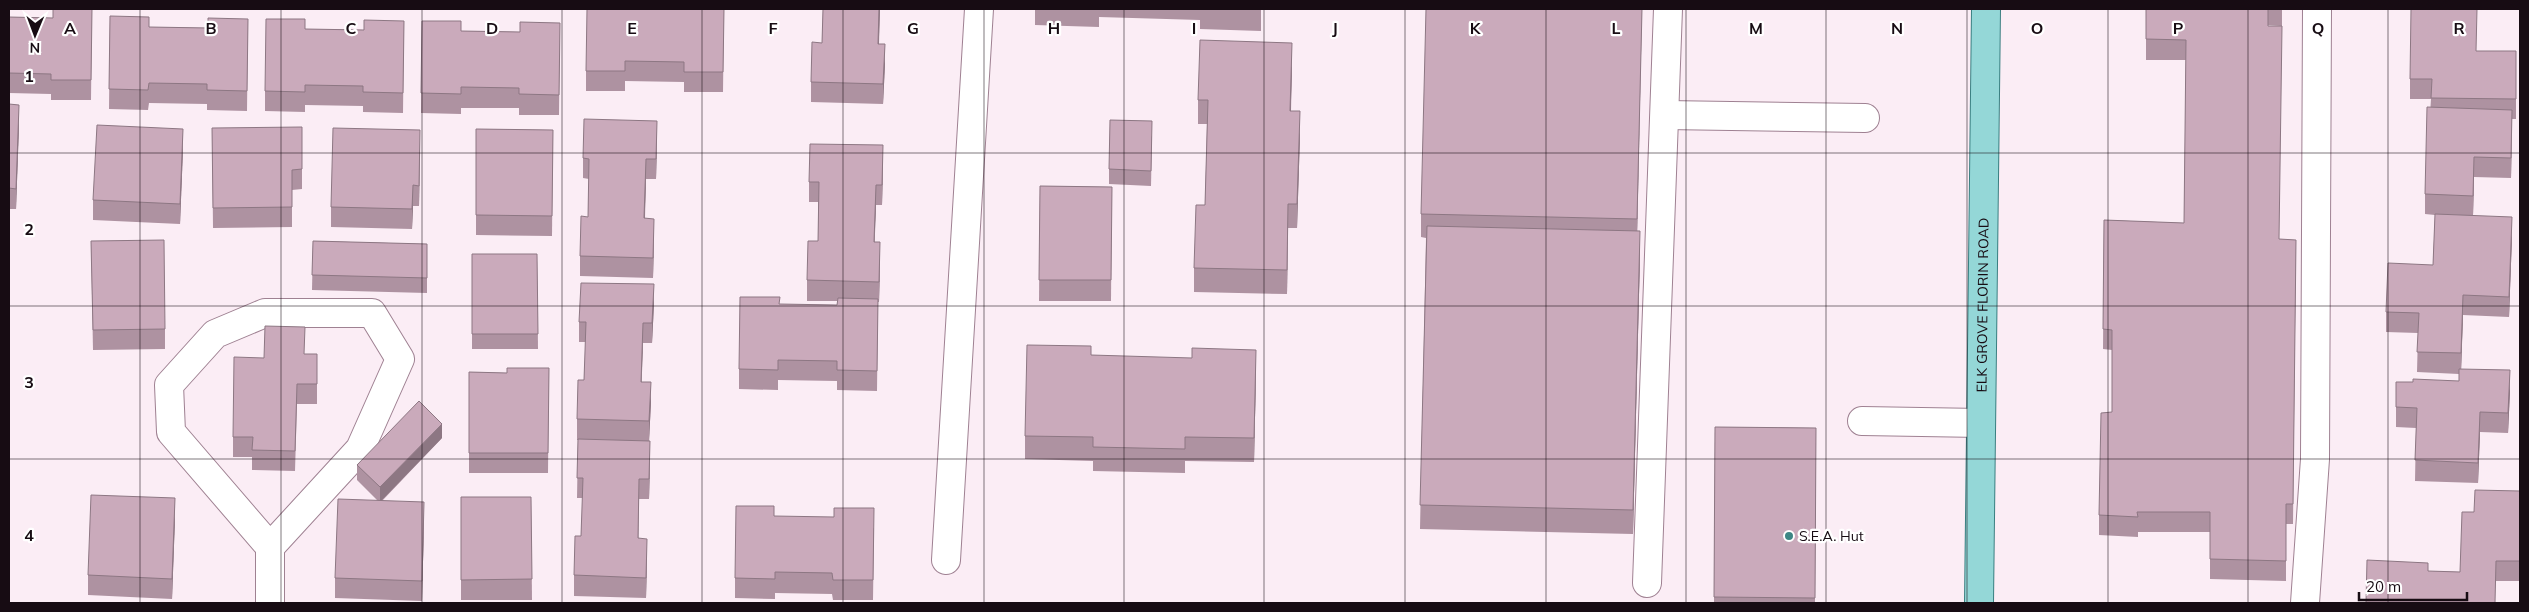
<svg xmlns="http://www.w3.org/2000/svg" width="2529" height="612" font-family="Mulish,sans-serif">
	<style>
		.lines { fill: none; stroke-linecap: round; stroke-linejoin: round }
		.minor-casing { stroke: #9f8192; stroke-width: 30 }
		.major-casing { stroke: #3a7f81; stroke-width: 30 }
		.minor { stroke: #fff; stroke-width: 28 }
		.major { stroke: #94d7d7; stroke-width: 28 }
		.wall { fill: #ae92a1 }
		.shaded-wall { fill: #8d7783 }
		.building { fill: #caaabb; stroke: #8d7783 }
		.grid { fill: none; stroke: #170c13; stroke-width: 1; stroke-opacity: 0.55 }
		.poi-dot { fill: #3d8685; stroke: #fff; stroke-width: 2 }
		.labels { text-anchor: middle; stroke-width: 4.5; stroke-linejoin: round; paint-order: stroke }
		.street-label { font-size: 14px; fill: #170c13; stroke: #fff }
		.poi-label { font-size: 14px; fill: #170c13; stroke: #fff; text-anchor: start }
		.grid-label { font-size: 16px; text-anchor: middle; font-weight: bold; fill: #170c13; stroke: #fff; stroke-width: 4.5; stroke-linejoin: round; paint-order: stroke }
	</style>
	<rect width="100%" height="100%" fill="#fbedf5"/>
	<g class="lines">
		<defs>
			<g id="minor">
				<polyline points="1666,115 1865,118"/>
				<polygon points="265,313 372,313 400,359 360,449 270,547 171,432 169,385 215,334"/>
				<polyline points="1862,421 1981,423"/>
				<polyline points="946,560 979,9"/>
				<polyline points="1647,583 1668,9"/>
				<polyline points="270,603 270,547"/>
				<polyline points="2305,603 2315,459 2317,9"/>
			</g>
			<g id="major">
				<path id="s1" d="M1979,603l7,-594"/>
			</g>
		</defs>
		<!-- minor casing -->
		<use href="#minor" class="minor-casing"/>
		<!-- major casing -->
		<use href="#major" class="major-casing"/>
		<!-- minor -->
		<use href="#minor" class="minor"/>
		<!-- major -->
		<use href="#major" class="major"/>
	</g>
	<!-- wall -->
	<g class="wall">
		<polygon points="92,9 91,100 51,100 51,94 9,93 9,17 53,18"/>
		<polygon points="724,9 723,92 684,92 684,82 625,81 625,91 586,91 586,71"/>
		<polygon points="823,9 880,9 879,44 885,64 883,104 811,102 811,82 822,43"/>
		<polygon points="1035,9 1261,9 1261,31 1200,29 1200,20 1099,17 1099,27 1035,25"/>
		<polygon points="1642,9 1637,231 1640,255 1633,534 1420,529 1426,238 1421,237 1421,214"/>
		<polygon points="2146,9 2282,9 2282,26 2268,25 2279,239 2296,240 2293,524 2286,524 2286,581 2210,579 2210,532 2138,532 2138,537 2099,535 2099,515 2112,412 2112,350 2103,349 2104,220 2184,223 2186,60 2146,60"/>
		<polygon points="110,16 149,27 208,28 248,19 247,111 207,110 207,104 149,103 148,110 109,109"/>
		<polygon points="404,21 403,113 363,112 363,106 305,105 305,112 265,111 265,91 305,29 364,30"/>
		<polygon points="422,21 461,31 520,32 560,23 559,115 519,115 519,108 461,108 461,114 421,113"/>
		<polygon points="2476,51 2516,51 2516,119 2512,119 2511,178 2474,177 2473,215 2512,237 2509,317 2463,315 2461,369 2510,391 2508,433 2480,432 2478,483 2415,481 2416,428 2396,427 2396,407 2413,382 2459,381 2459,374 2417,372 2418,333 2386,332 2386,312 2433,265 2435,215 2425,214 2425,194 2431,99 2410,99 2410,79"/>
		<polygon points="1292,67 1291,111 1300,135 1297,228 1288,228 1287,294 1194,292 1194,268 1205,205 1207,124 1198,124 1198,100"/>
		<polygon points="9,104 19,125 16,209 9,209"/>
		<polygon points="212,128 302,169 302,189 292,190 292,227 213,228"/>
		<polygon points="476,129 553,130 552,236 476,235"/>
		<polygon points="1152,136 1151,186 1109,184 1109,169"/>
		<polygon points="657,141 656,179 646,179 645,218 654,239 653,278 580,276 580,256 588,217 589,179 583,178 583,158"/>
		<polygon points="183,149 180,224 93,220 93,200"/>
		<polygon points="420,150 419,206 413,206 412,229 331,227 331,207"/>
		<polygon points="883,166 882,205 876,205 874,242 880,263 879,302 878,302 877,391 837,390 837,381 778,380 778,390 739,389 739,369 780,304 837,305 838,301 807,301 807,280 818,241 818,202 809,202 809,182"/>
		<polygon points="1040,186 1112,187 1111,301 1039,301"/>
		<polygon points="91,241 165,329 165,349 93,350"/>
		<polygon points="313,241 427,244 427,293 312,290"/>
		<polygon points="472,254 537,254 538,349 472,349"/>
		<polygon points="654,304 652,343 643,343 641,382 651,402 649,441 650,461 649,499 639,499 638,538 647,559 646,598 574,596 574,575 581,536 583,498 577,498 578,440 577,440 577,419 584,380 586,342 579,342 579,322"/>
		<polygon points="305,354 317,354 317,404 297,404 295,471 252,470 252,457 233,457 233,437 264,358"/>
		<polygon points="1091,355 1256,373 1254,462 1185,461 1185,473 1093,471 1093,461 1025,459 1025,436"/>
		<polygon points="549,368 548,473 469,473 469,372 507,373"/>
		<polygon points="1715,427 1816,428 1815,603 1714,603"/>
		<polygon points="442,438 382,501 424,522 422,601 335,598 335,578 378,501 357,480 357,465"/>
		<polygon points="2520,491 2520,581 2496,581 2428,571 2460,572 2474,512"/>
		<polygon points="461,497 531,497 532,600 461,600"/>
		<polygon points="175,518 172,599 88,595 88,575"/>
		<polygon points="874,528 873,600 833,600 832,594 775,593 775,599 735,598 735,578"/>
	</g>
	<!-- shaded-wall -->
	<g class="shaded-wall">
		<polygon points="879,9 880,9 878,64 878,44"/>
		<polygon points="1642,9 1637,242 1637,219"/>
		<polygon points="1292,43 1292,67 1290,135 1290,111"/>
		<polygon points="885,44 885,64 883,104 883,84"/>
		<polygon points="19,105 19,125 16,209 16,189"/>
		<polygon points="2512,110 2512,130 2511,178 2511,158"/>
		<polygon points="1300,111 1300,135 1297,228 1297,204"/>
		<polygon points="657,121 657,141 656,179 656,159"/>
		<polygon points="183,129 183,149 180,224 180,204"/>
		<polygon points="420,130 420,150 419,206 419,186"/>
		<polygon points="883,145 883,166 882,205 882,185"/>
		<polygon points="2474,157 2474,177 2473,216 2473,196"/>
		<polygon points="646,159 646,179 644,238 644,218"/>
		<polygon points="413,185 413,206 412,229 412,209"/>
		<polygon points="876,185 876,205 874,262 874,242"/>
		<polygon points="1288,204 1288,228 1287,294 1287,270"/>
		<polygon points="2512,217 2512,237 2509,317 2509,297"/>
		<polygon points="654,219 654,239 653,278 653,258"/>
		<polygon points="1640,231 1640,255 1633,534 1633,510"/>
		<polygon points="880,242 880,263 879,302 879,282"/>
		<polygon points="654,284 654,304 652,343 652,323"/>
		<polygon points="2463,295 2463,315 2461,374 2461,353"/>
		<polygon points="643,323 643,343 641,402 641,382"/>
		<polygon points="1256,350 1256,373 1254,462 1254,438"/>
		<polygon points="2510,370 2510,391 2508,433 2508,413"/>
		<polygon points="651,382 651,402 649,441 649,421"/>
		<polygon points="2480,412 2480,432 2478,483 2478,463"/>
		<polygon points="442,424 442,438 380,502 380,487"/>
		<polygon points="650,441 650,461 649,499 649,479"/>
		<polygon points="639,479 639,499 638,559 638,538"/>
		<polygon points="175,498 175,518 172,599 172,579"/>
		<polygon points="424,502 424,522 422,601 422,581"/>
		<polygon points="647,539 647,559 646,598 646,578"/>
	</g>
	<!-- building -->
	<g class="building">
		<polygon points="53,9 92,9 91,80 51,80 51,74 9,73 9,17 53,18"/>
		<polygon points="587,9 724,9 723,72 684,72 684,62 625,61 625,71 586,71"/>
		<polygon points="823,9 879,9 878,44 885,44 883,84 811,82 812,42 822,43"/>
		<polygon points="1426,9 1642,9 1637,219 1421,214"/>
		<polygon points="2146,9 2268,9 2268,26 2282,26 2279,239 2296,240 2293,504 2286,504 2286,561 2210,559 2210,512 2137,512 2138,517 2099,515 2101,413 2112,412 2112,330 2103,329 2104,220 2184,223 2186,40 2146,39"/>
		<polygon points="2411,9 2477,9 2476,51 2516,51 2516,99 2431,98 2432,79 2410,79"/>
		<polygon points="110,16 149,17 149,27 208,28 208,18 248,19 247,91 207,90 207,84 149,83 148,90 109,89"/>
		<polygon points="266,19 305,19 305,29 364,30 364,20 404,21 403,93 363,92 363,86 305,85 305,92 265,91"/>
		<polygon points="422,21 461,21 461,31 520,32 520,22 560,23 559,95 519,94 519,88 461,87 461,94 421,93"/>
		<polygon points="1200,40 1292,43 1290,111 1300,111 1297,204 1288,204 1287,270 1194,268 1196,205 1205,205 1208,100 1198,100"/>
		<polygon points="9,104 19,105 16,189 9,188"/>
		<polygon points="2427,107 2512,110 2511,158 2474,157 2473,196 2425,194"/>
		<polygon points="584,119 657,121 656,159 646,159 644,218 654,219 653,258 580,256 581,216 588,217 589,159 583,158"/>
		<polygon points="1110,120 1152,121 1151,171 1109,169"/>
		<polygon points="97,125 183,129 180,204 93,200"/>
		<polygon points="302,127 302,169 292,170 292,207 213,208 212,128"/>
		<polygon points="333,128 420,130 419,186 413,185 412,209 331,207"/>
		<polygon points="476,129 553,130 552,216 476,215"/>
		<polygon points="810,144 883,145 882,185 876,185 874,242 880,242 879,282 807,280 808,241 818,241 819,182 809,182"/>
		<polygon points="1040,186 1112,187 1111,280 1039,280"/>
		<polygon points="2435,214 2512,217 2509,297 2463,295 2461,353 2417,352 2419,313 2386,312 2388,263 2433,265"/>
		<polygon points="1427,226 1640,231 1633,510 1420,505"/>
		<polygon points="164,240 165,329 93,330 91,241"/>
		<polygon points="313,241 427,244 427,278 312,275"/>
		<polygon points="472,254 537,254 538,334 472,334"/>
		<polygon points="581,283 654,284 652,323 643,323 641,382 651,382 649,421 577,419 578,380 584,380 586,322 579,322"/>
		<polygon points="740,297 780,297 779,304 837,305 838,298 878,299 877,371 837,370 837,361 778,360 778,370 739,369"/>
		<polygon points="265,326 305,327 304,354 317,354 317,384 297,384 295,451 252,450 253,437 233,437 234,357 264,358"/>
		<polygon points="1027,345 1091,346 1091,355 1192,358 1192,348 1256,350 1254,438 1185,437 1185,449 1093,447 1093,437 1025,436"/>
		<polygon points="507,368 549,368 548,453 469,453 469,372 507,373"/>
		<polygon points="2459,369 2510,370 2508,413 2480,412 2478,463 2415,460 2417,408 2396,407 2396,382 2413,382 2413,379 2459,381"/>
		<polygon points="419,401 442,424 380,487 357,465"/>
		<polygon points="1715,427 1816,428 1815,598 1714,597"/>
		<polygon points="578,439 650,441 649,479 639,479 638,538 647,539 646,578 574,575 575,536 581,536 583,478 577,478"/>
		<polygon points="2475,490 2520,491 2520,561 2496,561 2495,603 2366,603 2367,560 2428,563 2428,571 2460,572 2462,512 2474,512"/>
		<polygon points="91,495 175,498 172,579 88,575"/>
		<polygon points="461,497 531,497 532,579 461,580"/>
		<polygon points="338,499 424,502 422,581 335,578"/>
		<polygon points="736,506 774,506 774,516 834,517 834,508 874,508 873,580 833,580 832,573 775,572 775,579 735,578"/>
	</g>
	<!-- grid -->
	<path class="grid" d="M140,9v594M281,9v594M422,9v594M562,9v594M702,9v594M843,9v594M984,9v594M1124,9v594M1264,9v594M1405,9v594M1546,9v594M1686,9v594M1826,9v594M1967,9v594M2108,9v594M2248,9v594M2388,9v594M9,153h2511M9,306h2511M9,459h2511"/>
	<!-- markers -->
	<circle class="poi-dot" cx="1789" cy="536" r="5"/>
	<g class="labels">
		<!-- street labels -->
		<g class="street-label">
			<text dy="5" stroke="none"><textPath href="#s1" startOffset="298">ELK GROVE FLORIN ROAD</textPath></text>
		</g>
		<!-- poi labels -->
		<g class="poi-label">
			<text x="1799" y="541">S.E.A. Hut</text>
		</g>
	</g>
	<g class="grid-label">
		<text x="70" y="34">A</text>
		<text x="211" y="34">B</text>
		<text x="351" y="34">C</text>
		<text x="492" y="34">D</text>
		<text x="632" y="34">E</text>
		<text x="773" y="34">F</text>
		<text x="913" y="34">G</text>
		<text x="1054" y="34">H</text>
		<text x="1194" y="34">I</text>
		<text x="1335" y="34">J</text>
		<text x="1475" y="34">K</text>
		<text x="1616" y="34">L</text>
		<text x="1756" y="34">M</text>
		<text x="1897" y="34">N</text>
		<text x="2037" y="34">O</text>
		<text x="2178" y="34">P</text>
		<text x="2318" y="34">Q</text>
		<text x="2459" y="34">R</text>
		<text x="29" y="82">1</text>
		<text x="29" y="235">2</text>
		<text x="29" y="388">3</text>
		<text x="29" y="541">4</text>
	</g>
	<!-- border -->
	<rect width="2529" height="612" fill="none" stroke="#170c13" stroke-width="20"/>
	<!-- north arrow -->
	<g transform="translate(35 35) rotate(181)" stroke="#ffffff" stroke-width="4" paint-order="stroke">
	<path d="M0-4L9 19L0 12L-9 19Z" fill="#170c13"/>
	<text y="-8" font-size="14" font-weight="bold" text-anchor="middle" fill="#170c13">N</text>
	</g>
	<!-- scale -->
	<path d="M2359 592v8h108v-8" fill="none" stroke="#170c13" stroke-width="2.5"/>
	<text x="2366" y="592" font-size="15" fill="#170c13" stroke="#ffffff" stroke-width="4" paint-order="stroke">20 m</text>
</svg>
